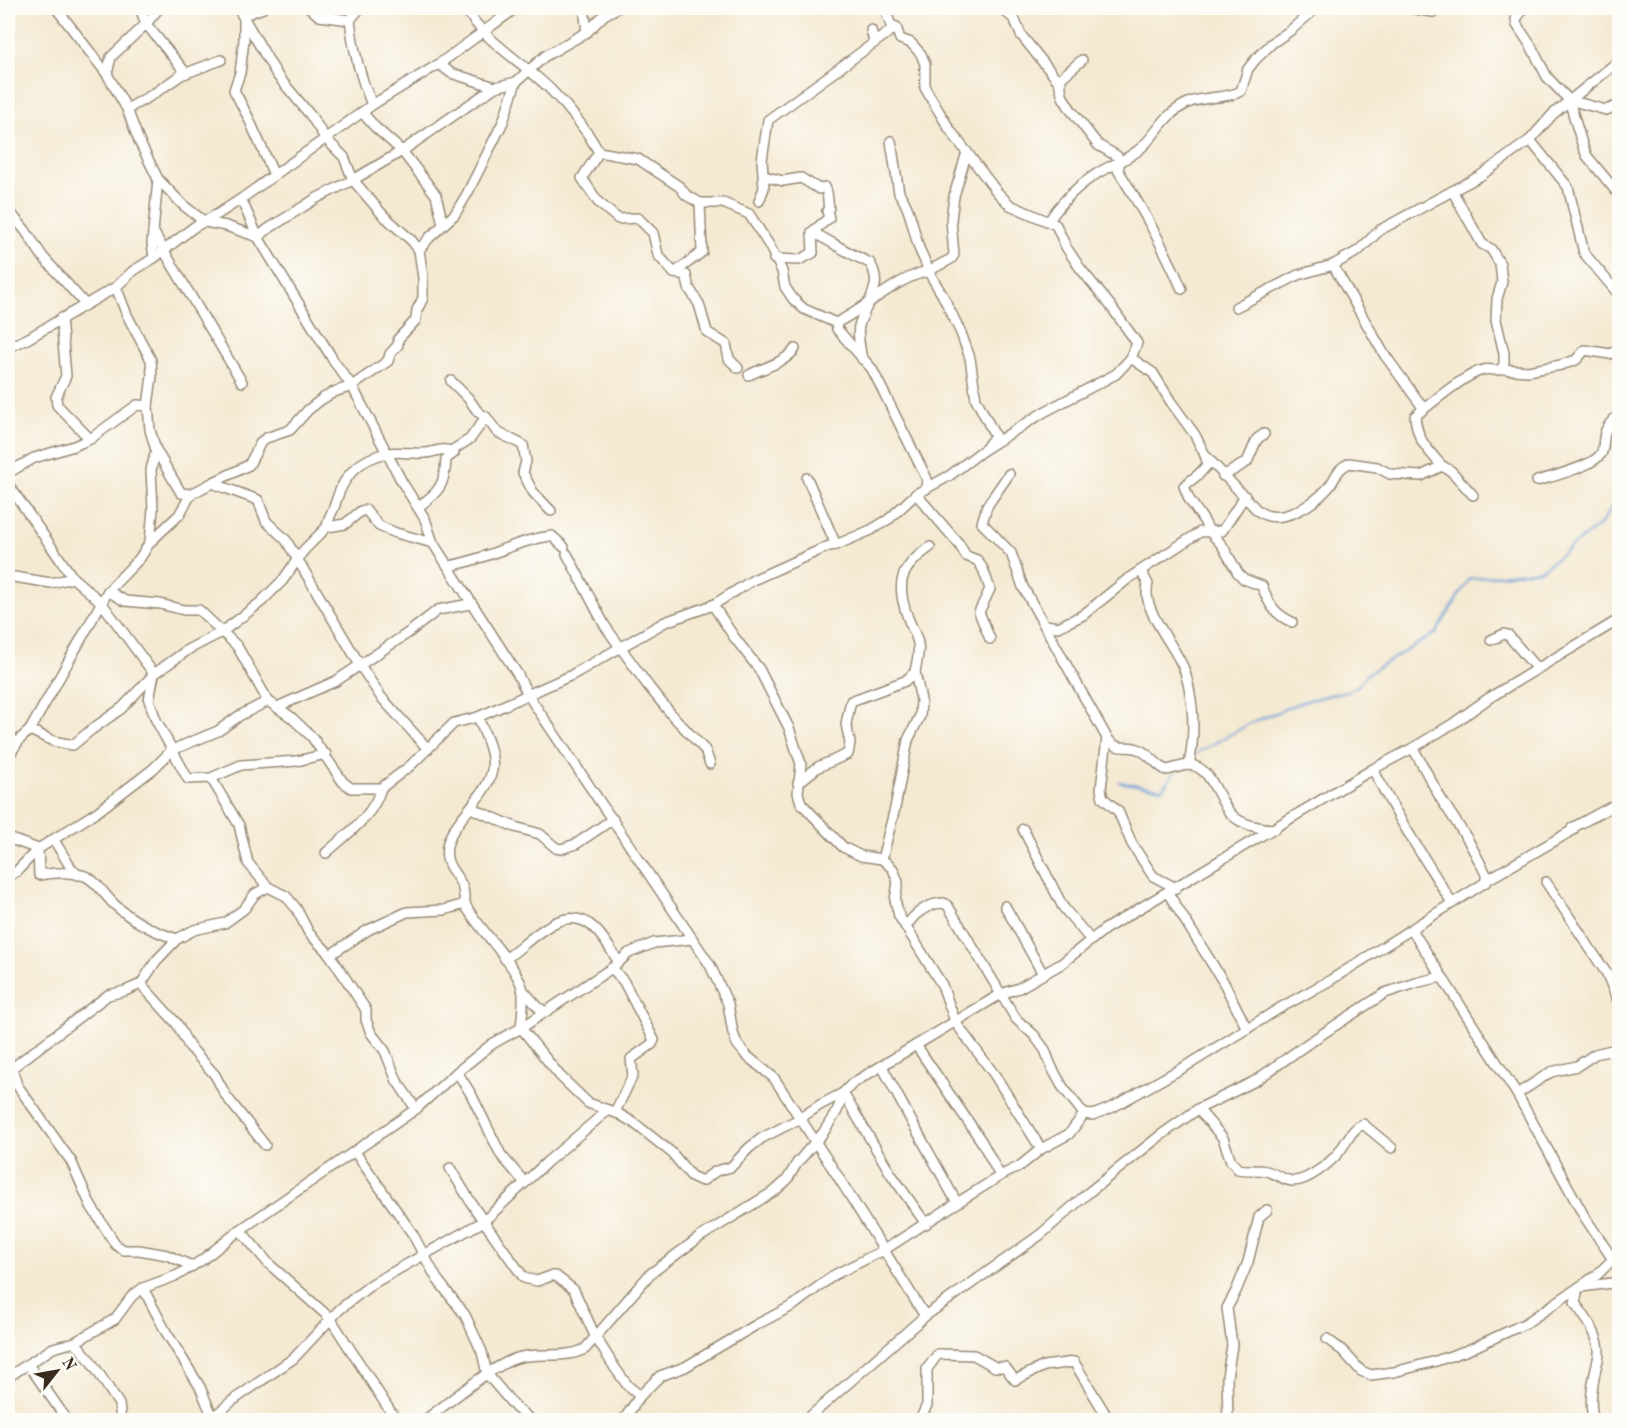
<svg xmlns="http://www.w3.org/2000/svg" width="1627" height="1428" font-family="'Old Standard TT',serif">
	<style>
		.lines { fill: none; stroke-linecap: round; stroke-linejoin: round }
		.stream { stroke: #6c9fd7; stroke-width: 2 }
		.street-casing { stroke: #988a78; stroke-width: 12 }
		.street { stroke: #fff; stroke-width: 9 }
	</style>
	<rect width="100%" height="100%" fill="#fdfcf7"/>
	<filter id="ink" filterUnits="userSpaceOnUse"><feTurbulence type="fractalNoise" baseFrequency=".0167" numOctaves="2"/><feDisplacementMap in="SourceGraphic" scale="12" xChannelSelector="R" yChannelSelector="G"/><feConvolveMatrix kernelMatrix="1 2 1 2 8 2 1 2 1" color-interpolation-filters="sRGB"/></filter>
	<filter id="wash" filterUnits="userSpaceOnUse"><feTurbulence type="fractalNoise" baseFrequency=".008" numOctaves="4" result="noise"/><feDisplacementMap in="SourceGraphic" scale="24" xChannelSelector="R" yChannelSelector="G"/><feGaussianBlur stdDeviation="1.35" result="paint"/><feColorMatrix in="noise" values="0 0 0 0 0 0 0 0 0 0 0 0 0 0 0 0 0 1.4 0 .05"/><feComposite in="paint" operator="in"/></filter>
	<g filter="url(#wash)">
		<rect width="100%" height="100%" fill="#f4e9d1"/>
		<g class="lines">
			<!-- stream -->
			<g class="stream">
				<polyline points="1195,754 1251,723 1302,702 1350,690 1358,686 1367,674 1436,633 1469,579 1541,570 1601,524 1620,495"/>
				<polyline points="1119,782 1162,789 1175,771"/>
			</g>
		</g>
	</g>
	<g filter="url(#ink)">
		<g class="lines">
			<defs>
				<g id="street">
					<polyline points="56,8 107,74 127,109 139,141 158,179 183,205 205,222 226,226 258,237 268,229 317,198 353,180 402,151 495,87 516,82 545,56 587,32 604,15 617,8"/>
					<polyline points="140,8 146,24 186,73"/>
					<polyline points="238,8 277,75 311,116 326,139 344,157 353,180 383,215 412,241 419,250"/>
					<polyline points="263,8 244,15 244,40 240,73 234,90 248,117 274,175"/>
					<polyline points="310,8 319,16 350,20"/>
					<path d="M360,8l-10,12c3,30 10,57 22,85"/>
					<path d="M465,8c21,35 57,53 86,82 19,19 35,39 48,62l-17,26 16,24 20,17 20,-1 15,15 5,22 16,18 12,2 3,13 10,16 8,28 19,12 3,15 9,9"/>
					<polyline points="584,8 587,32"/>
					<path d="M883,8l2,1 6,17 5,1 4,12 11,4 10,11 4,10v24l25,42 47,62 13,13 46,20 10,22 14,21 30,37 27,38 -6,15 22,15 18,29 24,33 10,20 52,55c21,18 56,-5 71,-22 9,-10 6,-17 21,-25l28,4 13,7 31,2 21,-10c-15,-17 -25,-26 -27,-50 17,-13 49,-41 68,-46 7,-2 12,2 19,-1l2,-6v-10l-8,-33 1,-21 5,-17 -2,-18 -9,-15 -9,-5 -29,-52"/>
					<polyline points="1001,8 1013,18"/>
					<path d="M1010,8l11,27 38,47 4,15 8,13 27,35 19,11 3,6 -2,8c24,38 46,77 64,119"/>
					<polyline points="1410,8 1433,12"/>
					<polyline points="1524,8 1516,19 1517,25 1531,46 1547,77 1569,100 1583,147 1587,156 1620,196"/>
					<polyline points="871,30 874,42"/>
					<polyline points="439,64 451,73 495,87"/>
					<polyline points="107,74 111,57 146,24 159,8"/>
					<polyline points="1061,87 1061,78 1082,60"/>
					<polyline points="1569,100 1606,110 1620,105"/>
					<polyline points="127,109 152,95 181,75 221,60"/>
					<polyline points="362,112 375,127 402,151 436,195 443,224"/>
					<polyline points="1530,140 1568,187 1584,253 1620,296"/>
					<path d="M891,141l8,52c12,16 14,37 20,55 3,8 8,15 9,23l23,-12 3,-4 -3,-35 3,-24 13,-44"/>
					<polyline points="599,152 638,159 680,187 686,195 700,203 723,203 749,214 769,245 782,271 785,287 793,299 804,309 836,323 837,329 872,369 927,479 926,489"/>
					<path d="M764,176l19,5 18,-3 18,11 6,-2c4,7 2,13 4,21l-2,3 2,7 -17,14 1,21 -14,7 -25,-1"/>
					<polyline points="241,199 258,237 335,363 352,386 402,482 425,519 433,543 518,675 528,695 710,965 728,1004 733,1033 737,1044 747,1056 774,1078 837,1175 925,1316"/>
					<polyline points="759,201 764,188 762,160 768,120 896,27"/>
					<polyline points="8,210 25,230 43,257 85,304"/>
					<path d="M1049,221c12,-19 30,-36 49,-48 15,-9 32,-14 44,-26 17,-16 22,-33 46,-44 16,-7 40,-4 53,-12l7,-22 7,-9 17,-17 19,-13 25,-22"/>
					<polyline points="153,231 170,261 242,382"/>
					<path d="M812,232c20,10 37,22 58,31 15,25 -5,39 -11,63 -2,9 1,23 3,33"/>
					<polyline points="154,258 152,243 158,179"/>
					<polyline points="1333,265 1384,354 1424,409"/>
					<polyline points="674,273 702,252 700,203"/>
					<polyline points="1236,307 1298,275 1333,265 1358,251 1380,230 1480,176 1530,140 1553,114 1620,60"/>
					<path d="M836,323c31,-15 58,-44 92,-52l15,25 18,37 9,25 6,41 19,37 -7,9"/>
					<polyline points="8,347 27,339 116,287 133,271 154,258 194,227 218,214 241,199 372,105 439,64 516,8"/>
					<polyline points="1502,369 1528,371 1561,365 1576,360 1585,350 1610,354 1620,348"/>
					<path d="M749,375c14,-7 37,-13 46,-26"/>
					<polyline points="451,381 468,398 478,412 486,417 497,432 523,445 526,461 523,473 533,492 551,511"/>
					<polyline points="90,439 137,405 148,406"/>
					<polyline points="156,450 181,493 191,494 212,483 258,500 266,521 286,540 360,665 381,697 428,749"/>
					<path d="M1205,455l3,9 -9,10 -15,12 5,13 15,22 5,10 13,14 16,28 6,6 18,7c7,18 12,28 30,36"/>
					<polyline points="1442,466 1451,471 1473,495"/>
					<polyline points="13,470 34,458 74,446 90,439 57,405 56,397 66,376 61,318"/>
					<path d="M1009,474l-22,32 -5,17 29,30 12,34 84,151c12,15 18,6 31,11 12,5 18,16 28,21 8,-1 17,-5 23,-5 23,1 29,36 42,49 10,11 30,15 44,15"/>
					<polyline points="1223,476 1247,462 1257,439 1264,434"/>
					<polyline points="807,478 836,545"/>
					<path d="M1537,481c14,-4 60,-16 65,-29 2,-5 1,-10 2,-14 1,-11 8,-17 16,-24"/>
					<polyline points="212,483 249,465 261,442 266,438 290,430 308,410 322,399 334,392 352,386 388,361 390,354 398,345 398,339 416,320 417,310 423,298 423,278 419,250 429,238 455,214 467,194 503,122 516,82"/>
					<polyline points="8,484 73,578 101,602 154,674 149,700 156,720 188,779 211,778 241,765 297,761 326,754"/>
					<polyline points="916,494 959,544 966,556 977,560 983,569 990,589 979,612 990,639"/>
					<path d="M418,507c21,-15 27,-22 28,-48l8,-6"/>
					<path d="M327,527c1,-11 7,-16 9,-26 8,-26 23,-42 51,-48 12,-2 25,1 37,0 9,0 18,-6 27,-2l19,-12 16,-22"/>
					<polyline points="150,542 179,515 191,494"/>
					<polyline points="567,554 605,626 649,687 672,715 705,750 710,764"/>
					<path d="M448,566c36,-5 67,-26 104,-30l12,11"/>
					<path d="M1141,571l7,13c-8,26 29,63 37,88 9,30 10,63 4,93"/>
					<polyline points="8,576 51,583 73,578"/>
					<polyline points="108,591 125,601 160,604 184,610 199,610 237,646 268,701 291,717 312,737 343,782 351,788 381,788 410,766 454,723 478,717 572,675 665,622 713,605 753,580 829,546 836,545 871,530 889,519 916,494 949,476 982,451 1044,412 1116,374 1131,358"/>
					<polyline points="713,605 734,637 759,669 789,728 801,764 798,793 801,803 843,847 861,856 882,859 893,869 898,882 895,900 899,916 942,985 955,1021"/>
					<polyline points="1046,625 1058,627 1083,615 1129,578 1200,532 1222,531 1245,496"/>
					<polyline points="1491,640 1504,634 1508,635 1537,669"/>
					<polyline points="277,707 336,681 408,633 438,610 470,604"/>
					<path d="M478,717c6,16 17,36 14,53 -5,31 -51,56 -45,88 1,10 11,18 15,28 3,7 1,15 5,22 15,24 47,55 55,79 3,12 0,29 -1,41l39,48 28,27 31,11 15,9 38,30 19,23 11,5 14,-10 15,-4 18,-19 13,-10 37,-19 21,-14 23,-12 10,-10 148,-89 18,-6 42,-24 44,-35 268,-160 40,-21 41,-25 35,-25 131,-79"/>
					<polyline points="30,730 108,591 140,558 150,542 153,509 151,470 156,450 150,430 148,406 152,376 151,360 127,315 116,287"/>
					<polyline points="1107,738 1101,789 1103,798 1118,811 1132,844 1153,876 1176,888"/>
					<polyline points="8,757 20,739 30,730 53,741 73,745 91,730 122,708 154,674 189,649 222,632 261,602 283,580 304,550 327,527 345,524 361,511 366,510 379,526 396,533 433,543"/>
					<path d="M1373,769c23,47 52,90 79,134"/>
					<polyline points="211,778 239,825 248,863 268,887 286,896 296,908 309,933 330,955 340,970 366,1010 366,1020 371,1033 385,1051 397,1081 416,1109"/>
					<path d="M798,783l20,-16 30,-13 2,-11 -4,-19 5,-23 54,-20 10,-9c1,-8 5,-19 3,-28 -1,-9 -7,-17 -10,-26 -13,-35 -8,-50 22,-71"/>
					<polyline points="471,808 515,827 540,834 556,848 561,849 576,844 613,819"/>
					<polyline points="1572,828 1620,802"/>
					<polyline points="1023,829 1063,907 1090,939"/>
					<path d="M8,838l30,11 1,26c16,-2 30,-4 46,1 11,4 21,21 30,29 18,16 39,27 62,34l17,-9 31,-7 19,-14 11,-15 13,-7"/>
					<polyline points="54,840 71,868 78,875"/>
					<path d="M326,853c22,-20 47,-36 55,-65"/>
					<polyline points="882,859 895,808 908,740 920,716 921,700 915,672"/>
					<polyline points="8,876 16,872 38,849 97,812 153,769 172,750 218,731 239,716 268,701"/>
					<polyline points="1487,880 1573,830"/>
					<polyline points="1546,882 1607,974 1620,1006"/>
					<polyline points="1168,893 1224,983 1247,1029"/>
					<polyline points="1005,906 1043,974"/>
					<path d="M906,927c8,-14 23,-24 38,-24l4,3 68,113 18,16 11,15 6,16 11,20 22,28"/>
					<polyline points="1412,930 1517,1094 1584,1216 1612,1258"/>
					<polyline points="330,955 368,930 407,912 444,910 465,904"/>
					<path d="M505,959c24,-15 58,-60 89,-31 10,9 17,23 25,34"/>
					<polyline points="612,968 624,982 654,1040 652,1044 631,1059 633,1075 615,1112"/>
					<polyline points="141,984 177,1024 189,1046 215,1075 226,1096 265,1145"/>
					<polyline points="522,989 538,1007 545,1012"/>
					<polyline points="955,1022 994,1074 1041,1149"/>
					<polyline points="916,1045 982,1142 1000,1176"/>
					<polyline points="8,1063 12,1068 17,1085 71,1161 91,1206 116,1245 124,1250 139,1250 167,1255 192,1266"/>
					<path d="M882,1066c24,47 50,91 75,137l43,-27 20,-10 21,-17 28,-15 15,-20 9,1 20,-8 80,-45 87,-54 49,-27 157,-99v-8l-18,-34 -27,-41 -28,-51"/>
					<polyline points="12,1068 108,995 125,991 141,984 156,961 177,939"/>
					<polyline points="457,1072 471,1094 501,1155 525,1183"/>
					<polyline points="843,1093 891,1174 926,1224"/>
					<polyline points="1517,1094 1551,1072 1577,1066 1595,1054 1620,1048"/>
					<path d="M1198,1109l25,29 8,23 7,8c9,2 19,0 28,2 9,2 17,9 26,10 15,1 38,-18 47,-29 8,-10 12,-23 24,-28l29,24"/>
					<polyline points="355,1152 412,1233 437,1279 465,1315 482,1352 487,1374 516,1408 531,1420"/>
					<polyline points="450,1168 475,1209 524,1278 537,1281 551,1276 556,1276 574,1290 595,1336 615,1368 628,1386 640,1396 625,1418 627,1420"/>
					<polyline points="240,1230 269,1264 330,1318 396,1420"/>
					<polyline points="1581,1287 1620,1282"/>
					<polyline points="143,1288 166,1332 200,1387 214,1420"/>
					<path d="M1578,1288l-3,15c10,14 22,29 24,46 1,8 -3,16 -4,24 -3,14 -6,34 -1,47"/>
					<polyline points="1327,1339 1343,1351 1361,1371 1371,1375 1394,1372 1436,1361 1468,1350 1526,1323 1597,1275 1620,1252"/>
					<polyline points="75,1342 90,1360 119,1404 121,1420"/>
					<polyline points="28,1364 67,1420"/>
					<polyline points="8,1377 53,1348 75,1342 115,1319 132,1296 143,1288 178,1275 202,1260 240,1230 416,1109 457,1072 492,1044 521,1028 612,968 629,953 654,943 692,939"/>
					<polyline points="640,1396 660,1376 685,1367 756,1325 794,1305 834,1275 884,1250 957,1203"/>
					<polyline points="210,1420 232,1401 294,1358 340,1309 372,1284 484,1221 547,1162 608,1110"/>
					<path d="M425,1420c24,-17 66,-54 92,-62 23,-7 46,2 68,-9l65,-75 50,-37 76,-47 11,-10 10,-17 26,-30 14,-22 7,-18"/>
					<polyline points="806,1420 925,1316 1040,1235 1088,1193 1161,1135 1198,1109 1255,1081 1310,1042 1385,993 1419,982 1442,977"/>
					<polyline points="920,1420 927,1405 927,1369 938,1354 974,1355 995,1367 1005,1367 1015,1380 1044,1366 1074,1362 1109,1420"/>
					<polyline points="1228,1420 1227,1377 1232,1345 1227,1308 1236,1291 1248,1262 1259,1217 1267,1210"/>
				</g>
			</defs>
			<!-- street casing -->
			<use href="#street" class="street-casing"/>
			<!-- street -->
			<use href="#street" class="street"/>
		</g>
	</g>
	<!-- margin -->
	<rect width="1627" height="1428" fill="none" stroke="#fdfcf7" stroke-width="30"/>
	<!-- north arrow -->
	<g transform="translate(57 1371) rotate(59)" stroke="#fdfcf7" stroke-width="4.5" paint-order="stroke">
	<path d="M0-4.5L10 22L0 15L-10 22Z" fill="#3b2a1e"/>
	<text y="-9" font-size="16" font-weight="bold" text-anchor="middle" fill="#3b2a1e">N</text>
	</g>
</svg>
